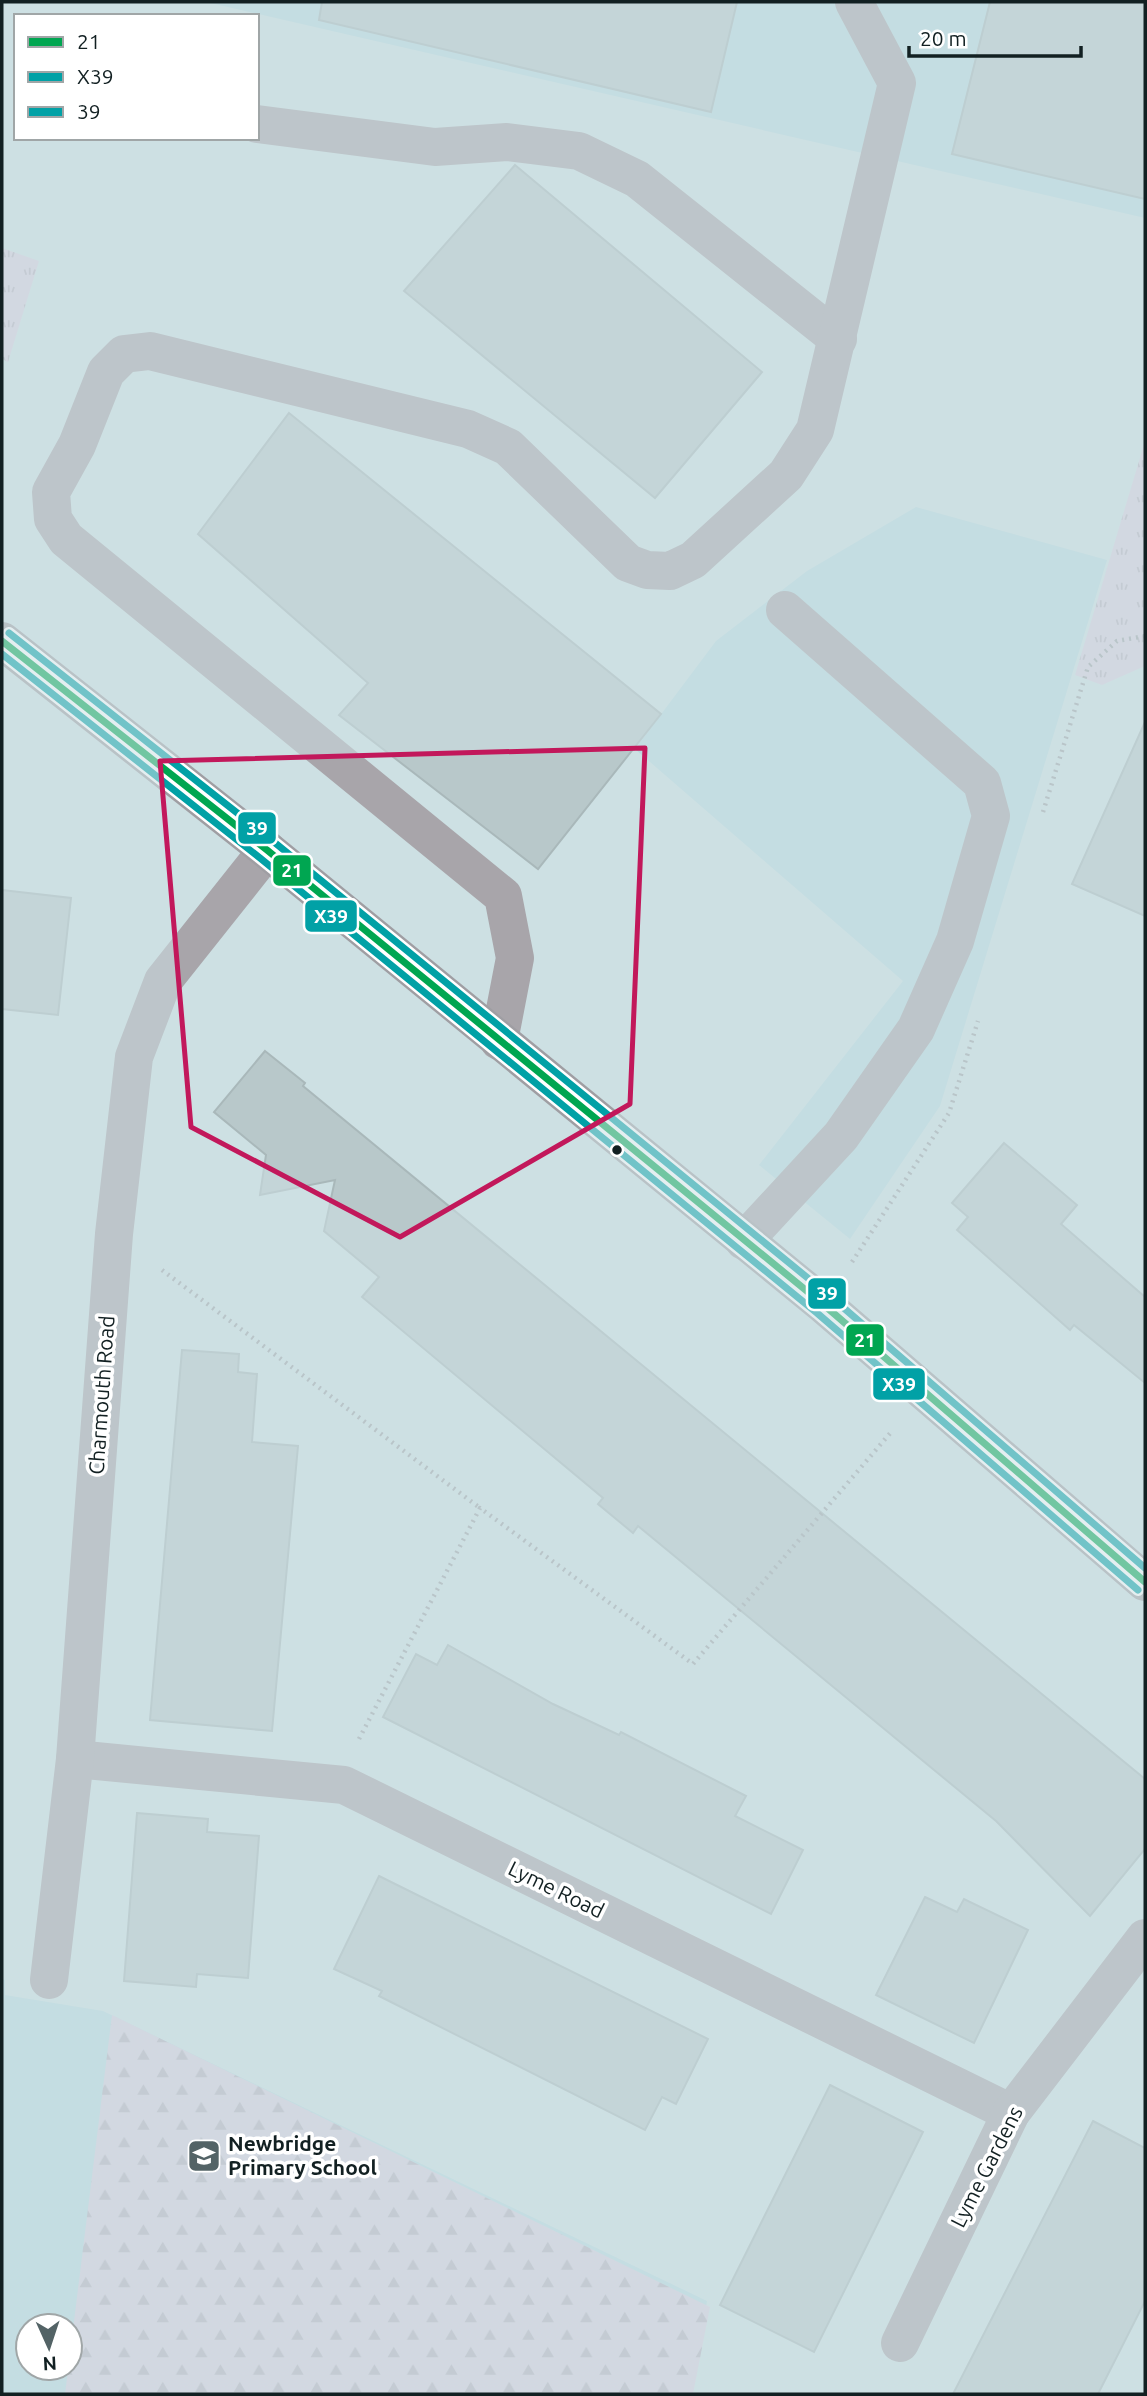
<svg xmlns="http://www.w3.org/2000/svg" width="1147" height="2396" font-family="Ubuntu,sans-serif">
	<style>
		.built { fill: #b9d9df; fill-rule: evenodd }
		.grass { fill: url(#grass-tufts) }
		.forest { fill: url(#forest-firs) }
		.building { fill: #b8c8ca; stroke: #a9b8ba; stroke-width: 2 }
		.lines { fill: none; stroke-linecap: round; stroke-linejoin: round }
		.path { stroke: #a0a4a8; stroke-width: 4.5; stroke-dasharray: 2 5; stroke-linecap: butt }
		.minor { stroke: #a8a5aa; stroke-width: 38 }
		.major { stroke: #9f9ea3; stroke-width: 38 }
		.bus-1-casing { stroke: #fff; stroke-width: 12 }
		.bus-2-casing { stroke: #fff; stroke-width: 12 }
		.bus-3-casing { stroke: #fff; stroke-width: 12 }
		.bus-1 { stroke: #00a651; stroke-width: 7 }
		.bus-2 { stroke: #01a1a6; stroke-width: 7 }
		.bus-3 { stroke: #01a1a6; stroke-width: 7 }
		.marked { fill: none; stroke: #c2185b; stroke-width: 5; stroke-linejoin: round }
		.bus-dot { fill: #122022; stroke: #fff; stroke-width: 2.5 }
		.labels { text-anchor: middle; stroke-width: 7; stroke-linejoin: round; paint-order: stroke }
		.street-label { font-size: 21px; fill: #122022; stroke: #fff }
		.poi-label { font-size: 21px; font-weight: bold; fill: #122022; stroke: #fff; text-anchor: start }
		.line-badge { stroke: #fff; stroke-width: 2.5 }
		.badge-label { font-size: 19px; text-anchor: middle; font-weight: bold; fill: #fff }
	</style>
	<defs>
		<pattern id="grass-tufts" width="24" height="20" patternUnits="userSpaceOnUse" patternTransform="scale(1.75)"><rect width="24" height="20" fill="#d7cfde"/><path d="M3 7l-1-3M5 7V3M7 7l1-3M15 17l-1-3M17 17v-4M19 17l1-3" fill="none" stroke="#b8b1be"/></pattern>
		<pattern id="forest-firs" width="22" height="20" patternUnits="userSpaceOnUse" patternTransform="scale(1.75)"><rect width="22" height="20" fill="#d7cfde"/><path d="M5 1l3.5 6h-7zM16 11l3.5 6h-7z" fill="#b8b1be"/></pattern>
	</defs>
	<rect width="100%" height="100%" fill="#cde0e3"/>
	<!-- built -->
	<g class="built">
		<polygon points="206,2 1145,2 1145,218"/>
		<polygon points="916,507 1107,560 940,1106 850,1239 759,1165 903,981 635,749 716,641 807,571"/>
		<path d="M2,1979l3,1v15l98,16 604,290 -15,93h-690zM28,2326h42v42h-42z"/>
	</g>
	<!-- grass -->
	<g class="grass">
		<polygon points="2,248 39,261 8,362 2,359"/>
		<polygon points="1145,441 1145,666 1102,685 1075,675"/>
	</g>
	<!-- forest -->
	<polygon class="forest" points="112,2015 710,2307 693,2394 65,2394"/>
	<!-- building -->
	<g class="building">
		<polygon points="322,2 737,2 711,112 319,20"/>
		<polygon points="990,2 1145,2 1145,199 952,154"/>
		<polygon points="515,165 762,372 655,498 404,291"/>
		<polygon points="289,413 661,714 538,869 339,715 368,683 198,534"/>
		<polygon points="1145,722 1145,916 1072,884"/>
		<polygon points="2,890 71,898 58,1015 2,1009"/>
		<polygon points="265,1051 305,1083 303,1086 1145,1779 1145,1849 1090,1916 996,1821 638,1526 633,1533 598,1504 603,1498 362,1297 379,1277 324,1231 335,1180 260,1195 266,1155 214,1112"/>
		<polygon points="1004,1143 1077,1205 1061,1224 1145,1297 1145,1383 1074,1325 1070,1330 957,1230 968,1217 952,1203"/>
		<polygon points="182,1350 239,1354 238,1372 257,1374 252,1442 298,1446 272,1731 150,1720"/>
		<polygon points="448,1645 553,1704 619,1735 621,1732 746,1796 735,1816 803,1850 771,1914 383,1717 416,1654 437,1665"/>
		<polygon points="137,1813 208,1819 207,1832 259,1836 248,1978 197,1974 196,1987 124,1981"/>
		<polygon points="379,1876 708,2039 676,2104 662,2097 645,2130 379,1996 382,1991 334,1969"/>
		<polygon points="925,1897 957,1912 964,1899 1028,1930 974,2043 876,1995"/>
		<polygon points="830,2085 923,2132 814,2352 720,2305"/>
		<polygon points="1093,2121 1145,2148 1145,2301 1098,2394 953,2394"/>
	</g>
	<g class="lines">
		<!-- path -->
		<g class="path">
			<polyline points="1043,812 1088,667 1117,641 1145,636"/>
			<polyline points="852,1262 949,1113 978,1021"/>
			<polyline points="162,1270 480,1508"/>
			<polyline points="359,1739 480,1508 693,1664 892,1431"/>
		</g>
		<!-- minor -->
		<g class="minor">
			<polyline points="257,124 435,147 507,142 579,151 637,179 838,339"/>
			<polyline points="499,1041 515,958 503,896 66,539 53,519 51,492 77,445 106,372 124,354 150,351 468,429 508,447 628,563 647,570 670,571 693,560 786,475 815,430 897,83 854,2"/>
			<polyline points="744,1241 841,1136 916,1029 955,941 991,816 982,783 785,610"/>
			<polyline points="75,1759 344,1785 1011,2113"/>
			<polyline points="49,1980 75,1759 114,1234 134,1057 163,981 267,850"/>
			<polyline points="900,2343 1011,2113 1145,1938"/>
		</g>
		<!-- major -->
		<polyline class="major" points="2,641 267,850 824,1305 1145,1582"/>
		<defs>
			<polyline id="bus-1" points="2,641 267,850 824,1305 1145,1582"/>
			<polyline id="bus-2" points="2,654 260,858 817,1313 1138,1590"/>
			<polyline id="bus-3" points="9,633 274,842 831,1297 1145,1568"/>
		</defs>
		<!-- bus-1 casing -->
		<use href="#bus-1" class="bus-1-casing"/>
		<!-- bus-2 casing -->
		<use href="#bus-2" class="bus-2-casing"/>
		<!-- bus-3 casing -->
		<use href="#bus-3" class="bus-3-casing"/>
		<!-- bus-1 -->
		<use href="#bus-1" class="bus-1"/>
		<!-- bus-2 -->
		<use href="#bus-2" class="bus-2"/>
		<!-- bus-3 -->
		<use href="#bus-3" class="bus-3"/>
	</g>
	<!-- marked area -->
	<path d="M0 0H1147V2396H0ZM645,748l-15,356 -230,133 -209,-110 -31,-366z" fill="#cde0e3" fill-opacity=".55" fill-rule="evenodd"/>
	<path class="marked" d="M645,748l-15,356 -230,133 -209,-110 -31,-366z"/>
	<!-- icons -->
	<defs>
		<symbol id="school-square" viewBox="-11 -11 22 22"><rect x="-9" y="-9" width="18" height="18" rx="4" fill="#536366" stroke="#fff"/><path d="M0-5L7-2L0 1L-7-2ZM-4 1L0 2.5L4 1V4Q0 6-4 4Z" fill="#fff"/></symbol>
	</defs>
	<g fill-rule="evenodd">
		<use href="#school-square" x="185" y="2137" width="38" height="38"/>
	</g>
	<!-- markers -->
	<circle class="bus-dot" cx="617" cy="1150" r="6"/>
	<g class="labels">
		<!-- street labels -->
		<g class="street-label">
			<text transform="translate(102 1395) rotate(-86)" y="7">Charmouth Road</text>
			<text transform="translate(556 1890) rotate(26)" y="7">Lyme Road</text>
			<text transform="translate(987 2167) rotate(-63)" y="7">Lyme Gardens</text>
		</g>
		<!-- poi labels -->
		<g class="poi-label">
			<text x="228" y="2151">Newbridge<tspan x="228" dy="24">Primary School</tspan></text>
		</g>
	</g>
	<g class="line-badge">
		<rect x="237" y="811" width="40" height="34" rx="7" fill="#01a1a6"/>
		<rect x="272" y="854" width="40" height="33" rx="7" fill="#00a651"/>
		<rect x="304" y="899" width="54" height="34" rx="7" fill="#01a1a6"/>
		<rect x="807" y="1277" width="40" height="33" rx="7" fill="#01a1a6"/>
		<rect x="845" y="1323" width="40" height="34" rx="7" fill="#00a651"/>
		<rect x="872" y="1367" width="54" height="34" rx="7" fill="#01a1a6"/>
	</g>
	<g class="badge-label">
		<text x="257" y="835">39</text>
		<text x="292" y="877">21</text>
		<text x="331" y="923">X39</text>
		<text x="827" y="1300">39</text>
		<text x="865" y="1347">21</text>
		<text x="899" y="1391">X39</text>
	</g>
	<!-- border -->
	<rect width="1147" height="2396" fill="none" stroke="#122022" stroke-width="7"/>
	<!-- legend -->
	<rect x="14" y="14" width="245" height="126" fill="#ffffff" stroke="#a0a6a7" stroke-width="2"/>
	<rect x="28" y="37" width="35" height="10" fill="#00a651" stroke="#a0a6a7" stroke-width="2"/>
	<text x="77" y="49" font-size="21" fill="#122022">21</text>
	<rect x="28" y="72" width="35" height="10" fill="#01a1a6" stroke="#a0a6a7" stroke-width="2"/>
	<text x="77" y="84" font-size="21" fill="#122022">X39</text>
	<rect x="28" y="107" width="35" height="10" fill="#01a1a6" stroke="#a0a6a7" stroke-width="2"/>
	<text x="77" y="119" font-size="21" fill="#122022">39</text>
	<!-- north arrow -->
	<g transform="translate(49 2347) rotate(177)"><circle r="33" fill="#ffffff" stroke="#a0a6a7" stroke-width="2"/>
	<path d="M0-5L12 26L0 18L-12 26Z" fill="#536366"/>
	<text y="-10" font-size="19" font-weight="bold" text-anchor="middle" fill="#122022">N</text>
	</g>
	<!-- scale -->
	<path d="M909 46v10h172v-10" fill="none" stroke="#122022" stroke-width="3.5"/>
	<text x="920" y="46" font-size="21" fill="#122022" stroke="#ffffff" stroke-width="5" paint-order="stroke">20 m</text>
</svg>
